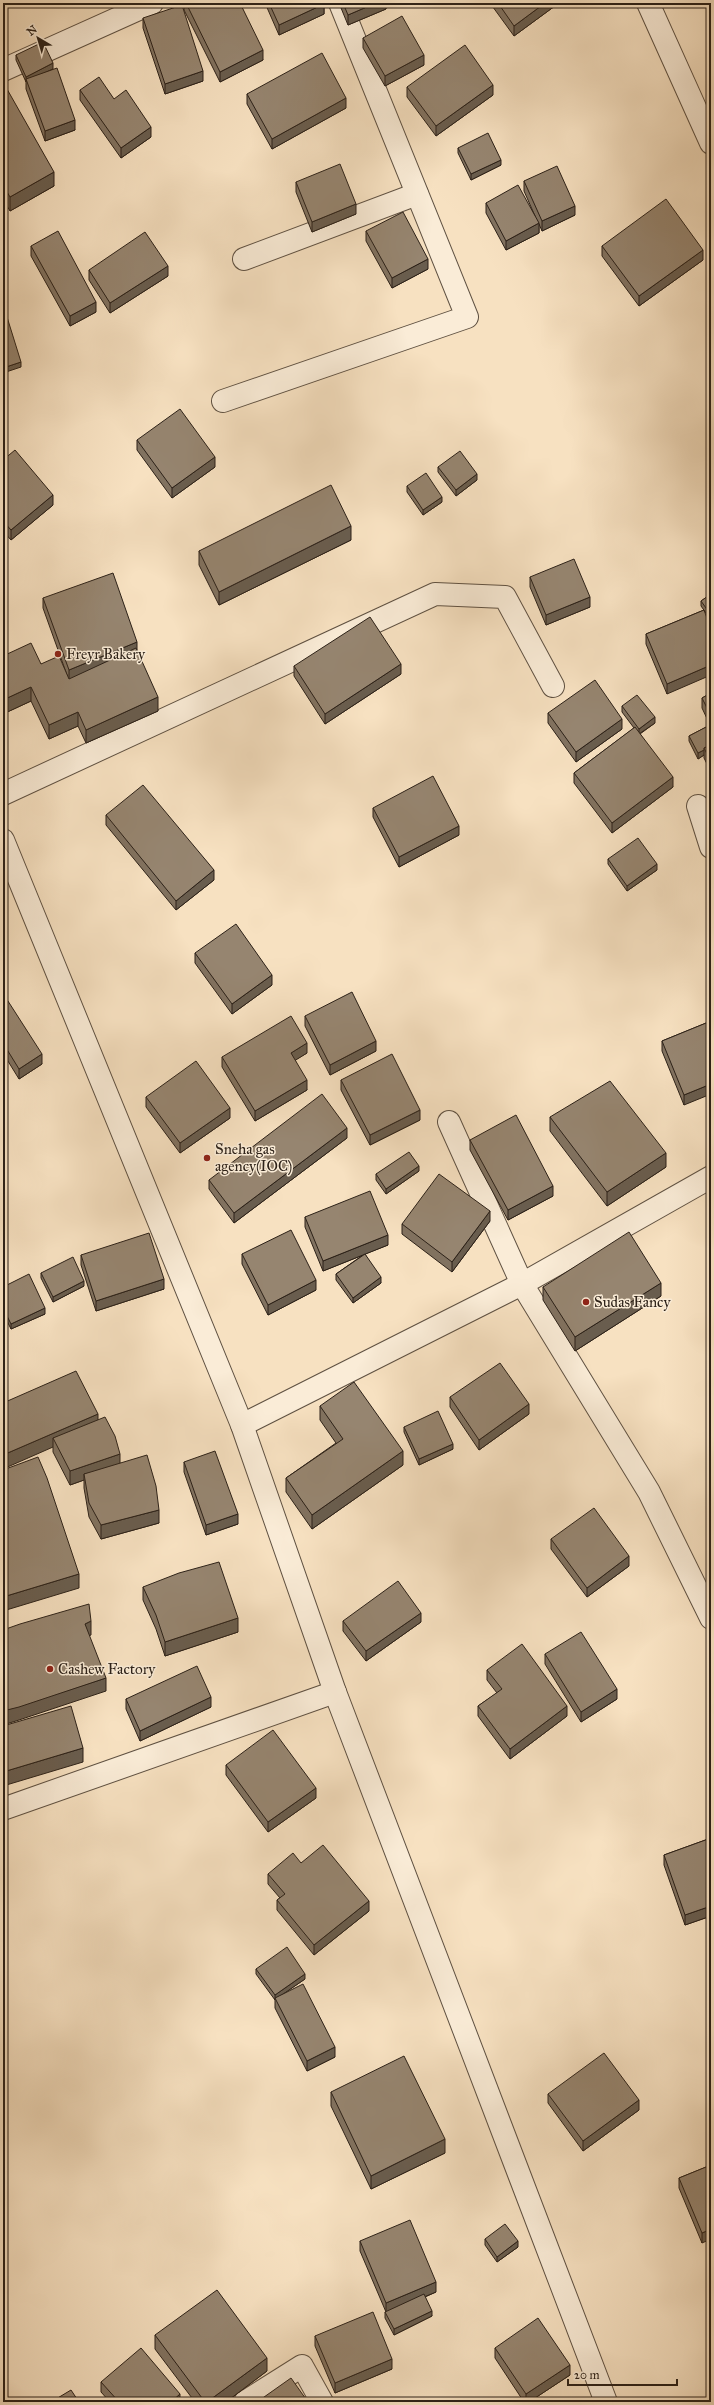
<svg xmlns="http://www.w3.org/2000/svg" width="714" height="2405" font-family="'IM FELL Great Primer',serif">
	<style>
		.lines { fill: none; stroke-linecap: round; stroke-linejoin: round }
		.minor-casing { stroke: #5f5142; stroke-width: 24 }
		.minor { stroke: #faecd7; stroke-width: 22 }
		.wall { fill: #817260; stroke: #2c2118 }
		.shaded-wall { fill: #695d4e; stroke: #2c2118 }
		.building { fill: #968570; stroke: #2c2118 }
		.poi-dot { fill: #8f2418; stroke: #faecd7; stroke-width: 1.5 }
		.labels { text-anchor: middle; stroke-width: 3; stroke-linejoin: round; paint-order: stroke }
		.poi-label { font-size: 15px; fill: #2c2118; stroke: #faecd7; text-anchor: start }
	</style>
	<rect width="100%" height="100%" fill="#f7e1c1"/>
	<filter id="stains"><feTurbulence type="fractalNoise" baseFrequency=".005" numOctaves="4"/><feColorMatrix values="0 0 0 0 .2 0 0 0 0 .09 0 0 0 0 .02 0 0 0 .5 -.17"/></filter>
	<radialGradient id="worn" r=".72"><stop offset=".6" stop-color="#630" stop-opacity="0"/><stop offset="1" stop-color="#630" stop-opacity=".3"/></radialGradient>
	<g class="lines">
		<defs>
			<g id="minor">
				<polyline points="648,3 711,143"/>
				<polyline points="3,70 152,3"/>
				<polyline points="244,259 417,194"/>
				<polyline points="223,401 467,317 340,3"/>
				<polyline points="3,794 435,594 505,597 553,686"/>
				<polyline points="698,806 711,847"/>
				<polyline points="3,840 242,1425 335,1692 606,2402"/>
				<polyline points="449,1122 522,1284 649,1492 711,1618"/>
				<polyline points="242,1425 522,1284 711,1177"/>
				<polyline points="3,1809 335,1692"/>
				<polyline points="245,2402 302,2366 322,2402"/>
			</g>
		</defs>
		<!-- minor casing -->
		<use href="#minor" class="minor-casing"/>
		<!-- minor -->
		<use href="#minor" class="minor"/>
	</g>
	<!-- wall -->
	<g class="wall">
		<polygon points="184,3 240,3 263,60 220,82 184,10"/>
		<polygon points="265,3 324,3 324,14 279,35"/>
		<polygon points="339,3 386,3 386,9 348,25"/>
		<polygon points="490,3 559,3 514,36"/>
		<polygon points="143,18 203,81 165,94 143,28"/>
		<polygon points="363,38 424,65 385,86 363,48"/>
		<polygon points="16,55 53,69 46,72 75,130 45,141 26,89 26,82 16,60"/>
		<polygon points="3,82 54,186 10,211 3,199"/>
		<polygon points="407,87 493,95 436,136 407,97"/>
		<polygon points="80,90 151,137 121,158 80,100"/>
		<polygon points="247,94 346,108 272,149 247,104"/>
		<polygon points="458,148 501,165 471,180 458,153"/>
		<polygon points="524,181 575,215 542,231 539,224 539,233 506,250 486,213 486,203 535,216 524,191"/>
		<polygon points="296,182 356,214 312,232 296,192"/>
		<polygon points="366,231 428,269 392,288 366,241"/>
		<polygon points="31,246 96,312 70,326 31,256"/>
		<polygon points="602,246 703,260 639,306 602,256"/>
		<polygon points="89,270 168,276 110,313 89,280"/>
		<polygon points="137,440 215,467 172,498 137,450"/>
		<polygon points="3,460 53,505 11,540 3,531"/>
		<polygon points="438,467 477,480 456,496 438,472"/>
		<polygon points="407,486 442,502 423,515 407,492"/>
		<polygon points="351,540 219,605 199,565 199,551"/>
		<polygon points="530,577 590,607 546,625 530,587"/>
		<polygon points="711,594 711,620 701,606 701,601"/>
		<polygon points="43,598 137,652 158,711 86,743 78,726 49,739 31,701 3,714 3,656 41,664 67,675 43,608"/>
		<polygon points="704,610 667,694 646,644 646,634"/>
		<polygon points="294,666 401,674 325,724 294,676"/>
		<polygon points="711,693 711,770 710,770 704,758 704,755 698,759 689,741 689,736 710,725 702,708 702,698"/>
		<polygon points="622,706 655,723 640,734 673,787 612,833 574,783 574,773 634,728 622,712"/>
		<polygon points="548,713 622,729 576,762 548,723"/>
		<polygon points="373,808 459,835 399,867 373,817"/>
		<polygon points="106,815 214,880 176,910 106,825"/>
		<polygon points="608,859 657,870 627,891 608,864"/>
		<polygon points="195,953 272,985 232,1014 195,963"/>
		<polygon points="3,999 42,1064 19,1079 3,1053"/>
		<polygon points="305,1016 376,1051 330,1075 305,1026"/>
		<polygon points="711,1021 684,1105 662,1051 662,1041"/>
		<polygon points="307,1053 295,1060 307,1090 255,1121 222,1067 222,1057"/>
		<polygon points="341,1080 420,1120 370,1145 341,1090"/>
		<polygon points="146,1097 230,1118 180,1153 146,1107"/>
		<polygon points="550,1117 666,1167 607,1206 550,1131"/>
		<polygon points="347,1138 234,1223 209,1189 209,1180"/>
		<polygon points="470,1140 553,1196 508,1220 470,1150"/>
		<polygon points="419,1171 386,1194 376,1180 376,1174"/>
		<polygon points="305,1217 388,1245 365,1254 381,1283 353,1303 336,1280 336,1274 363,1255 323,1271 305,1227"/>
		<polygon points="490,1221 452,1272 402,1234 402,1224"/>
		<polygon points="242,1254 316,1290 268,1315 242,1264"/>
		<polygon points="81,1255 164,1289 96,1311 81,1265"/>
		<polygon points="41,1273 84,1286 53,1302 41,1278"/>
		<polygon points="3,1287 45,1314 11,1329 3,1313"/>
		<polygon points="543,1287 661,1296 575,1351 543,1300"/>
		<polygon points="450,1397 529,1414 479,1450 450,1407"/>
		<polygon points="3,1403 98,1420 120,1463 159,1523 101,1539 89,1517 84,1488 84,1480 70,1485 53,1452 53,1447"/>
		<polygon points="320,1406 403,1465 312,1529 286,1492 286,1478 336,1443 320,1420"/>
		<polygon points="404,1427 453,1449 419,1465 404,1432"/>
		<polygon points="184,1462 238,1524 206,1535 184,1472"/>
		<polygon points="551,1539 629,1566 587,1597 551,1549"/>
		<polygon points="143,1587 238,1632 165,1656 156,1629 143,1600"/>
		<polygon points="343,1621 421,1622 366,1661 343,1631"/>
		<polygon points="545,1654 617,1699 581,1722 545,1664"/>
		<polygon points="487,1670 567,1716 510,1759 478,1716 478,1706 497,1693 487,1680"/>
		<polygon points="126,1699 211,1707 140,1741 126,1709"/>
		<polygon points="226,1765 316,1798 268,1832 226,1775"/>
		<polygon points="711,1838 711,1916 685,1925 664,1865 664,1855"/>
		<polygon points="301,1863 369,1911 314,1955 277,1910 277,1900 280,1898 268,1884 268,1874"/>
		<polygon points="256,1969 305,1979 283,1994 335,2057 307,2071 275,2008 275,2000 256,1974"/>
		<polygon points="331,2092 445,2153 371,2189 331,2106"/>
		<polygon points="548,2094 639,2110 583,2151 548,2103"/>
		<polygon points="711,2165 702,2243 679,2188 679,2178"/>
		<polygon points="485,2239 518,2247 497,2262 485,2245"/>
		<polygon points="360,2241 436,2292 425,2297 432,2316 394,2335 385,2318 385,2312 386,2312 360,2251"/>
		<polygon points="155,2335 267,2371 226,2402 195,2402 155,2349"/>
		<polygon points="315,2336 392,2369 335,2393 315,2346"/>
		<polygon points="495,2348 570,2375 529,2402 524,2402 495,2358"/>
		<polygon points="101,2382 180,2402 110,2402 101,2392"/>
	</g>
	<!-- shaded-wall -->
	<g class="shaded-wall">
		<polygon points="376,3 386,3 386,9 348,25 348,15"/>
		<polygon points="545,3 559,3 514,36 514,26"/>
		<polygon points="324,4 324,14 279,35 279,25"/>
		<polygon points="263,50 263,60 220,82 220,72"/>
		<polygon points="424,55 424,65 385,86 385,76"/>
		<polygon points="53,63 53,69 27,81 26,79 26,82 26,77"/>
		<polygon points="203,71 203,81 165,94 165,84"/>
		<polygon points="493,85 493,95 436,136 436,126"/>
		<polygon points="346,98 346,108 272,149 272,139"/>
		<polygon points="75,120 75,130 45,141 45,131"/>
		<polygon points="151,127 151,137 121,158 121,148"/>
		<polygon points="501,160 501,165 471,180 471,174"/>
		<polygon points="54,172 54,186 10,211 10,197"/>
		<polygon points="356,204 356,214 312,232 312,222"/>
		<polygon points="575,206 575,215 542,231 542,221"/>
		<polygon points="539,223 539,233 506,250 506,241"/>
		<polygon points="703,250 703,260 639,306 639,296"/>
		<polygon points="428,259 428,269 392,288 392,278"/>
		<polygon points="168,266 168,276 110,313 110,303"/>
		<polygon points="96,302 96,312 70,326 70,316"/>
		<polygon points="21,362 21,367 3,373 3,368"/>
		<polygon points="215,457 215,467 172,498 172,488"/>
		<polygon points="477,474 477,480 456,496 456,490"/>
		<polygon points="53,495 53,505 11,540 11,530"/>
		<polygon points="442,497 442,502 423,515 423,510"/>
		<polygon points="351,526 351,540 219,605 219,592"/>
		<polygon points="590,597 590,607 546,625 546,615"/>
		<polygon points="137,642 137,652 69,680 69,670"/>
		<polygon points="401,664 401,674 325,724 325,714"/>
		<polygon points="711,665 711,675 667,694 667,684"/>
		<polygon points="31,687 31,701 3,714 3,700"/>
		<polygon points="158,697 158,711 86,743 86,730"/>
		<polygon points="78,712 78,726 49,739 49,725"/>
		<polygon points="655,717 655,723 639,734 639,729"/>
		<polygon points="622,719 622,729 576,762 576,752"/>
		<polygon points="704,750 704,755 698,759 698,753"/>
		<rect x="710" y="760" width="1" height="10"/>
		<polygon points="673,777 673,787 612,833 612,823"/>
		<polygon points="459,826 459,835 399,867 399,857"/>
		<polygon points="657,864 657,870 627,891 627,886"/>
		<polygon points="214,870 214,880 176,910 176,901"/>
		<polygon points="272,975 272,985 232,1014 232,1004"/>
		<polygon points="376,1041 376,1051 330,1075 330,1065"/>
		<polygon points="307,1043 307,1053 291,1063 291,1053"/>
		<polygon points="42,1054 42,1064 19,1079 19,1069"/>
		<polygon points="307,1080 307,1090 255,1121 255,1111"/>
		<polygon points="711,1084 711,1094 684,1105 684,1095"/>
		<polygon points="230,1108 230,1118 180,1153 180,1143"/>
		<polygon points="420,1110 420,1120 370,1145 370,1135"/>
		<polygon points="347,1128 347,1138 234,1223 234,1213"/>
		<polygon points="666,1153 666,1167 607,1206 607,1192"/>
		<polygon points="419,1166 419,1171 386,1194 386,1189"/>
		<polygon points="553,1186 553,1196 508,1220 508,1210"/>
		<polygon points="490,1211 490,1221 452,1272 452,1262"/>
		<polygon points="388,1235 388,1245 323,1271 323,1261"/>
		<polygon points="381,1277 381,1283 353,1303 353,1298"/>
		<polygon points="164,1279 164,1289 96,1311 96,1301"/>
		<polygon points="316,1280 316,1290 268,1315 268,1305"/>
		<polygon points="84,1281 84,1286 53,1302 53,1297"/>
		<polygon points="661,1283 661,1296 575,1351 575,1337"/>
		<polygon points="45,1308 45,1314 11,1329 11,1324"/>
		<polygon points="529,1404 529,1414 479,1450 479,1440"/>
		<polygon points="98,1414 98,1427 53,1438 53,1447 3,1469 3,1455"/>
		<polygon points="453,1444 453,1449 419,1465 419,1459"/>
		<polygon points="403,1451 403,1465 312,1529 312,1515"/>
		<polygon points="120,1454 120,1467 84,1474 84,1480 70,1485 70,1471"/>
		<polygon points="159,1510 159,1523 101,1539 101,1525"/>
		<polygon points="238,1514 238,1524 206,1535 206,1525"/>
		<polygon points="629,1556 629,1566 587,1597 587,1588"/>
		<polygon points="79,1574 79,1588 3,1611 3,1597"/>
		<polygon points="421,1613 421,1622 366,1661 366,1651"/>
		<polygon points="238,1618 238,1632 165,1656 165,1642"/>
		<polygon points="91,1621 91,1635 85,1638 85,1624"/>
		<polygon points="106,1678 106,1691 19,1720 3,1725 3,1711"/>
		<polygon points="617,1689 617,1699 581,1722 581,1712"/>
		<polygon points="211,1697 211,1707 140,1741 140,1731"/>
		<polygon points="567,1706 567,1716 510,1759 510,1749"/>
		<polygon points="83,1748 83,1762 3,1786 3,1772"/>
		<polygon points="316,1788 316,1798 268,1832 268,1822"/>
		<polygon points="369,1901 369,1911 314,1955 314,1945"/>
		<polygon points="711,1906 711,1916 685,1925 685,1915"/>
		<polygon points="305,1974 305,1979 276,1999 275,1998 275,2000 275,1995"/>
		<polygon points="335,2047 335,2057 307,2071 307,2061"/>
		<polygon points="639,2100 639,2110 583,2151 583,2141"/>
		<polygon points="445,2139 445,2153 371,2189 371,2176"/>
		<polygon points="711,2229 711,2239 702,2243 702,2233"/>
		<polygon points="518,2241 518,2247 497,2262 497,2257"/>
		<polygon points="436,2282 436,2292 386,2313 386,2303"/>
		<polygon points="432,2311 432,2316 394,2335 394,2329"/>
		<polygon points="267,2358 267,2371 226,2402 207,2402"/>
		<polygon points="392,2359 392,2369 335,2393 335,2383"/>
		<polygon points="570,2365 570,2375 529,2402 526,2402 526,2394"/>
		<polygon points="180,2394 180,2402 171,2402"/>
	</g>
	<!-- building -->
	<g class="building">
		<polygon points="186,3 240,3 263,50 220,72"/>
		<polygon points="269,3 324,3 324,4 279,25"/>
		<polygon points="343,3 376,3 348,15"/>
		<polygon points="498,3 545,3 514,26"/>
		<polygon points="182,5 203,71 165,84 143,18"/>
		<polygon points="402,16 424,55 385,76 363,38"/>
		<polygon points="43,42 53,63 26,77 16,55"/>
		<polygon points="465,45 493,85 436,126 407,87"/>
		<polygon points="322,53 346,98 272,139 247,94"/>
		<polygon points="57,68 75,120 45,131 26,79"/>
		<polygon points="99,77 114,99 126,90 151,127 121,148 80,90"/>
		<polygon points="3,82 54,172 10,197 3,185"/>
		<polygon points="488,133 501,160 471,174 458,148"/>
		<polygon points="340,164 356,204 312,222 296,182"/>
		<polygon points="557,166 575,206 542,221 524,181"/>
		<polygon points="518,185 539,223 506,241 486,203"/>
		<polygon points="666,199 703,250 639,296 602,246"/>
		<polygon points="403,212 428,259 392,278 366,231"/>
		<polygon points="58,231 96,302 70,316 31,246"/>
		<polygon points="145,232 168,266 110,303 89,270"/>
		<polygon points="7,317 21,362 3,368 3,318"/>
		<polygon points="180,409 215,457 172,488 137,440"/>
		<polygon points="15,450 53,495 11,530 3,521 3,460"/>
		<polygon points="460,451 477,474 456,490 438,467"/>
		<polygon points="426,473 442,497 423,510 407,486"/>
		<polygon points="331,485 351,526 219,592 199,551"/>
		<polygon points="574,559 590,597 546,615 530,577"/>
		<polygon points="113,573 137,642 69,670 43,598"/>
		<polygon points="711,594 711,615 701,601"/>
		<polygon points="704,610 711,629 711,665 667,684 646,634"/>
		<polygon points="370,617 401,664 325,714 294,666"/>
		<polygon points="31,643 41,664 59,656 69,679 136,648 158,697 86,730 78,712 49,725 31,687 3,700 3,656"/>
		<polygon points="595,680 622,719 576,752 548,713"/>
		<polygon points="711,693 711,716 702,698"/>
		<polygon points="637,695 655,717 639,729 622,706"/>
		<polygon points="710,725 711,726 711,745 704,748 704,750 698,753 689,736"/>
		<polygon points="635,727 673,777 612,823 574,773"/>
		<polygon points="711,745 711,760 710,760 704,748"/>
		<polygon points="433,776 459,826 399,857 373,808"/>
		<polygon points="143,785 214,870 176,901 106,815"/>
		<polygon points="638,838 657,864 627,886 608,859"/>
		<polygon points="236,924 272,975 232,1004 195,953"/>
		<polygon points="352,992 376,1041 330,1065 305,1016"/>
		<polygon points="6,998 42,1054 19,1069 3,1043 3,999"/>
		<polygon points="291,1016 307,1043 291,1053 307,1080 255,1111 222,1057"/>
		<polygon points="711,1021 711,1084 684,1095 662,1041"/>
		<polygon points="392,1054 420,1110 370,1135 341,1080"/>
		<polygon points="196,1061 230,1108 180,1143 146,1097"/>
		<polygon points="610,1081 666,1153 607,1192 550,1117"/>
		<polygon points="322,1094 347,1128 234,1213 209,1180"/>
		<polygon points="516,1115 553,1186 508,1210 470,1140"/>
		<polygon points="409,1152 419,1166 386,1189 376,1174"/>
		<polygon points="439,1174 490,1211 452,1262 402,1224"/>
		<polygon points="370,1191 388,1235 323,1261 305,1217"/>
		<polygon points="291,1230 316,1280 268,1305 242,1254"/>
		<polygon points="629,1232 661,1283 575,1337 543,1287"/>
		<polygon points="149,1233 164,1279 96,1301 81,1255"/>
		<polygon points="365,1254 381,1277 353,1298 336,1274"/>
		<polygon points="73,1257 84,1281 53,1297 41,1273"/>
		<polygon points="29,1274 45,1308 11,1324 3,1308 3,1287"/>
		<polygon points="500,1363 529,1404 479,1440 450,1397"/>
		<polygon points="76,1371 98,1414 3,1455 3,1403"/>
		<polygon points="354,1382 403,1451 312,1515 286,1478 343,1439 320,1406"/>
		<polygon points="438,1411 453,1444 419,1459 404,1427"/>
		<polygon points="105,1417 115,1436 120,1454 70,1471 53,1438"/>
		<polygon points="215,1451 238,1514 206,1525 184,1462"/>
		<polygon points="147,1455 156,1486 159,1510 101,1525 89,1503 84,1474"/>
		<polygon points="38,1457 47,1478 79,1574 3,1597 3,1470"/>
		<polygon points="594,1508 629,1556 587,1588 551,1539"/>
		<polygon points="219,1562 238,1618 165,1642 156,1615 143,1587 179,1573"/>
		<polygon points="398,1581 421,1613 366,1651 343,1621"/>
		<polygon points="89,1604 91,1621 85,1624 106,1678 19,1707 3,1711 3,1630 20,1624"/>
		<polygon points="581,1632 617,1689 581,1712 545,1654"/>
		<polygon points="522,1644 567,1706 510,1749 478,1706 502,1689 487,1670"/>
		<polygon points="197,1666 211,1697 140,1731 126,1699"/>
		<polygon points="71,1706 83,1748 3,1772 3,1726"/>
		<polygon points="273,1730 316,1788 268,1822 226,1765"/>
		<polygon points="711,1838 711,1906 685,1915 664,1855"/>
		<polygon points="323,1845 369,1901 314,1945 277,1900 285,1894 268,1874 293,1853 301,1863"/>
		<polygon points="287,1947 305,1974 275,1995 256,1969"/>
		<polygon points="303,1984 335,2047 307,2061 275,1998"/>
		<polygon points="604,2053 639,2100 583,2141 548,2094"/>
		<polygon points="404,2056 445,2139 371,2176 331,2092"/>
		<polygon points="711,2165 711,2229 702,2233 679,2178"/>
		<polygon points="410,2220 436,2282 386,2303 360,2241"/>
		<polygon points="505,2224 518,2241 497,2257 485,2239"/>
		<polygon points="217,2290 267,2358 207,2402 205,2402 155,2335"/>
		<polygon points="424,2294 432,2311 394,2329 385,2312"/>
		<polygon points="373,2312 392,2359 335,2383 315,2336"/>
		<polygon points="538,2318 570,2365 526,2394 495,2348"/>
		<polygon points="141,2348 180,2394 171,2402 119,2402 101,2382"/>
		<polygon points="291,2378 308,2402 257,2402"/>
		<polygon points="71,2390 79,2402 51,2402"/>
	</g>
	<!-- markers -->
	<g class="poi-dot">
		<circle cx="58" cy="654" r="4"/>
		<circle cx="207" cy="1158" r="4"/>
		<circle cx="586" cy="1302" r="4"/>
		<circle cx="50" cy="1669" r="4"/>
	</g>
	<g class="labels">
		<!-- poi labels -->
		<g class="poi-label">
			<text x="66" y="659">Freyr Bakery</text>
			<text x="215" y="1154">Sneha gas<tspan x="215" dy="17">agency(IOC)</tspan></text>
			<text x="594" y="1307">Sudas Fancy</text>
			<text x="58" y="1674">Cashew Factory</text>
		</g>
	</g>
	<!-- margin -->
	<rect width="714" height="2405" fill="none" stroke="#f7e1c1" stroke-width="16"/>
	<rect x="4" y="4" width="706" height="2397" fill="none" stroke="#2c2118" stroke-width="2"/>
	<rect x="8" y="8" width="698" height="2389" fill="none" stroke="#2c2118"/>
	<!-- north arrow -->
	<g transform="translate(38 38) rotate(322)" stroke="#faecd7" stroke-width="3" paint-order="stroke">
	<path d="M0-3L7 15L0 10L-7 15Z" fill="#2c2118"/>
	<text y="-6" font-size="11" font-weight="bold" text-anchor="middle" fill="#2c2118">N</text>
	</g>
	<!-- scale -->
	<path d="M568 2379v6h109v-6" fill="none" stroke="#2c2118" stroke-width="2"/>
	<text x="574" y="2379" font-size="12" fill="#2c2118" stroke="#faecd7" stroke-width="3" paint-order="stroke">20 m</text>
	<rect width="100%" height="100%" filter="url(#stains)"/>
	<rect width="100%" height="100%" fill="url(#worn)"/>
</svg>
